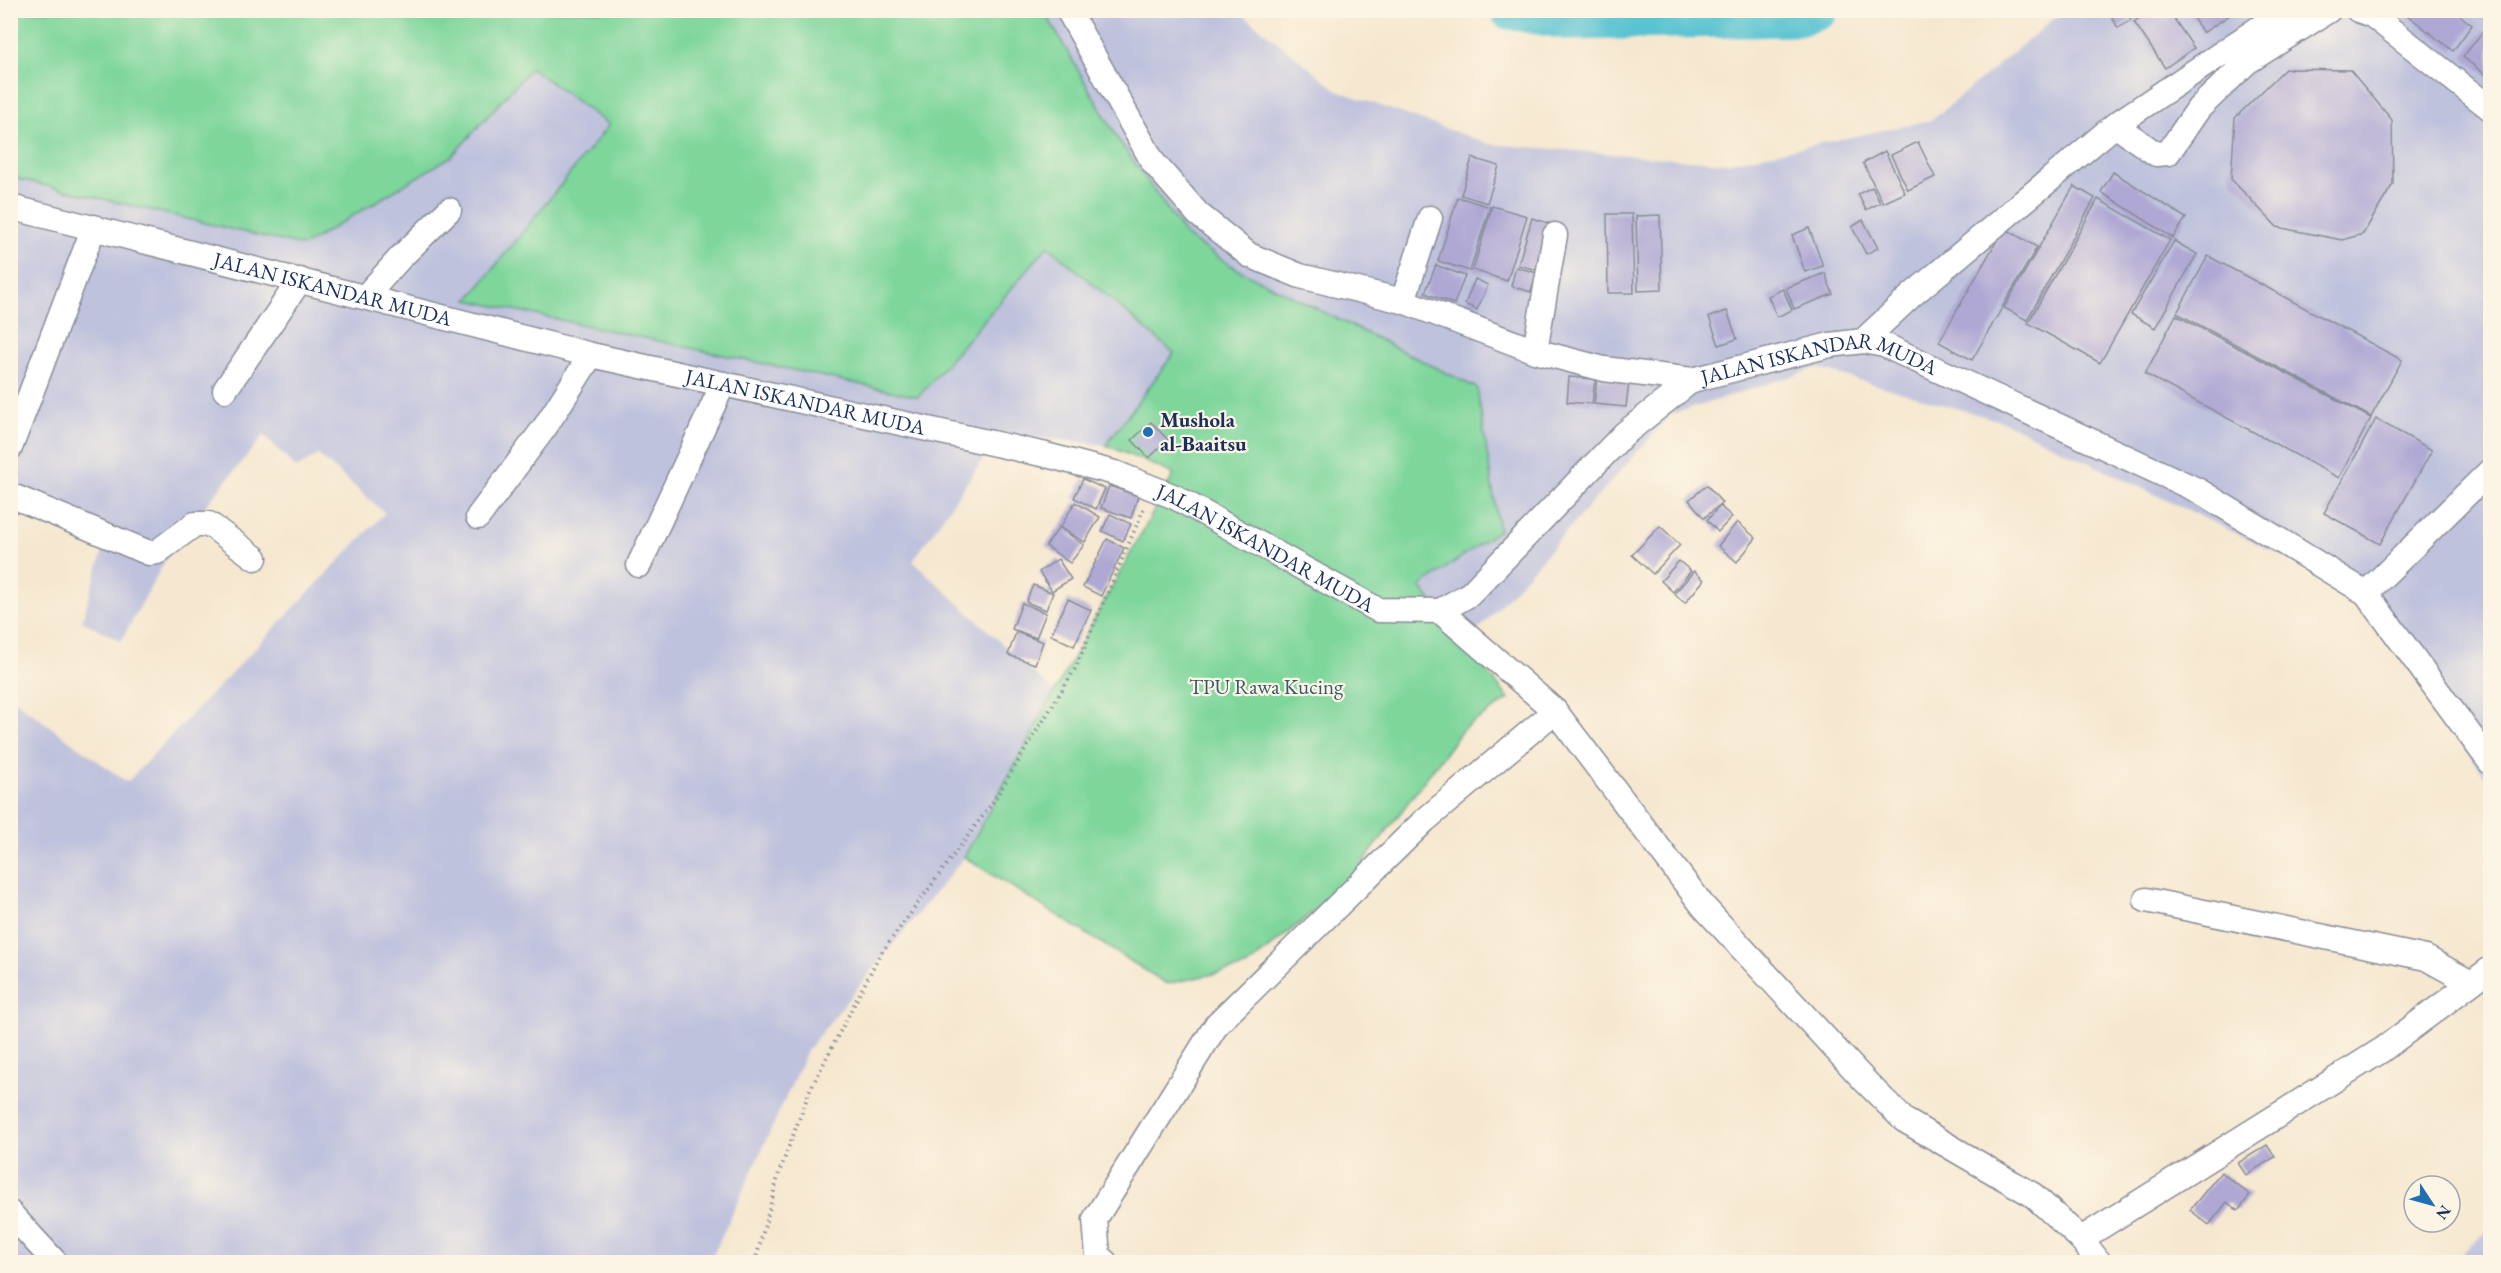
<svg xmlns="http://www.w3.org/2000/svg" width="2501" height="1273" font-family="'EB Garamond',serif">
	<style>
		.industrial { fill: #bfc2dd }
		.green { fill: #7ed69b; stroke: #4c827c; stroke-width: 1.5 }
		.lines { fill: none; stroke-linecap: round; stroke-linejoin: round }
		.river { stroke: #58c3d2; stroke-width: 39 }
		.building { fill: #afa8d4 }
		.minor-casing { stroke: #888c97; stroke-width: 27 }
		.path { stroke: #888c97; stroke-width: 4; stroke-dasharray: 1.5 4.5; stroke-linecap: butt }
		.minor { stroke: #fff; stroke-width: 24 }
		.poi-dot { fill: #1f6fb2; stroke: #fcf5e5; stroke-width: 2 }
		.labels { text-anchor: middle; stroke-width: 4.5; stroke-linejoin: round; paint-order: stroke }
		.street-label { font-size: 21px; fill: #1b2f5e; stroke: #fcf5e5 }
		.poi-label { font-size: 21px; font-weight: bold; fill: #1b2f5e; stroke: #fcf5e5; text-anchor: start }
		.park-label { font-size: 21px; fill: #34596d; stroke: #fcf5e5 }
	</style>
	<rect width="100%" height="100%" fill="#fcf5e5"/>
	<filter id="ink" filterUnits="userSpaceOnUse"><feTurbulence type="fractalNoise" baseFrequency=".0167" numOctaves="2"/><feDisplacementMap in="SourceGraphic" scale="12" xChannelSelector="R" yChannelSelector="G"/><feConvolveMatrix kernelMatrix="1 2 1 2 8 2 1 2 1" color-interpolation-filters="sRGB"/></filter>
	<filter id="wash" filterUnits="userSpaceOnUse"><feTurbulence type="fractalNoise" baseFrequency=".008" numOctaves="4" result="noise"/><feDisplacementMap in="SourceGraphic" scale="24" xChannelSelector="R" yChannelSelector="G"/><feGaussianBlur stdDeviation="1.35" result="paint"/><feColorMatrix in="noise" values="0 0 0 0 0 0 0 0 0 0 0 0 0 0 0 0 0 1.4 0 .05"/><feComposite in="paint" operator="in"/></filter>
	<g filter="url(#wash)">
		<rect width="100%" height="100%" fill="#f6e8d0"/>
		<!-- industrial -->
		<g class="industrial">
			<polygon points="1044,11 1239,11 1338,91 1490,144 1726,163 1932,120 2063,11 2490,11 2490,784 2358,592 2004,422 1817,368 1670,415 1466,644 1419,587 1498,530 1237,269 1187,237 1118,139"/>
			<polygon points="531,68 609,125 468,300 918,397 1048,245 1175,353 1106,445 1001,433 913,561 1054,692 964,857 808,1049 710,1262 11,1262 11,698 127,782 385,513 318,455 296,468 264,435 175,543 121,641 82,621 105,544 11,502 10,268 22,238 11,234 10,167 18,179 303,246 452,156"/>
			<polygon points="2490,1229 2490,1262 2451,1262"/>
		</g>
		<!-- green -->
		<polygon class="green" points="10,11 1044,11 1118,139 1187,237 1237,269 1477,388 1499,530 1420,587 1509,699 1463,729 1347,884 1246,967 1167,984 964,857 1174,474 1106,445 1174,353 1048,246 918,397 468,300 609,125 531,68 452,156 303,246 18,179 10,167"/>
		<g class="lines">
			<!-- river -->
			<polyline class="river" points="1509,10 1571,21 1798,17 1819,10"/>
		</g>
		<g id="blocks">
			<!-- building -->
			<g class="building">
				<polygon points="2108,10 2126,10 2131,20 2118,28"/>
				<polygon points="2128,10 2145,10 2133,18"/>
				<polygon points="2150,10 2168,10 2194,48 2165,68 2134,22"/>
				<polygon points="2188,10 2237,10 2203,33"/>
				<polygon points="2401,10 2453,10 2472,25 2453,51"/>
				<polygon points="2483,31 2490,37 2490,78 2463,57"/>
				<polygon points="2285,69 2350,70 2392,120 2393,184 2363,234 2342,240 2277,227 2231,179 2235,118"/>
				<polygon points="1918,142 1935,177 1908,190 1891,155"/>
				<polygon points="1885,151 1905,193 1883,203 1863,163"/>
				<polygon points="1472,158 1499,166 1487,203 1461,195"/>
				<polygon points="2113,172 2186,218 2173,238 2101,192"/>
				<polygon points="2074,186 2095,198 2027,320 2004,308"/>
				<polygon points="1872,187 1880,203 1866,210 1858,194"/>
				<polygon points="1458,197 1490,207 1470,271 1438,261"/>
				<polygon points="2098,199 2170,240 2100,363 2028,323"/>
				<polygon points="1492,206 1527,216 1507,281 1473,270"/>
				<polygon points="1607,214 1632,214 1634,293 1608,293"/>
				<polygon points="1660,215 1662,290 1638,291 1636,216"/>
				<polygon points="1532,218 1551,224 1537,270 1518,265"/>
				<polygon points="1863,220 1878,248 1866,254 1852,227"/>
				<polygon points="1809,228 1823,266 1805,272 1792,235"/>
				<polygon points="2004,228 2037,247 1972,360 1939,342"/>
				<polygon points="2174,241 2197,254 2155,328 2131,314"/>
				<polygon points="2208,256 2402,360 2371,417 2177,313"/>
				<polygon points="1436,265 1465,276 1454,304 1425,293"/>
				<polygon points="1516,267 1537,273 1531,292 1511,286"/>
				<polygon points="1825,273 1833,294 1794,309 1786,288"/>
				<polygon points="1475,279 1488,285 1477,310 1465,304"/>
				<polygon points="1783,289 1792,310 1777,317 1768,296"/>
				<polygon points="1727,311 1737,339 1719,345 1709,317"/>
				<polygon points="2176,315 2371,418 2339,478 2145,374"/>
				<polygon points="1569,377 1595,379 1592,404 1567,402"/>
				<polygon points="1597,379 1629,383 1626,407 1594,404"/>
				<polygon points="2376,419 2432,450 2380,544 2324,513"/>
				<polygon points="1151,422 1168,440 1149,458 1132,440"/>
				<polygon points="1083,479 1105,489 1096,509 1074,498"/>
				<polygon points="1707,485 1722,503 1704,518 1689,500"/>
				<polygon points="1109,486 1138,496 1131,518 1101,508"/>
				<polygon points="1075,502 1100,517 1085,542 1060,528"/>
				<polygon points="1720,506 1732,517 1718,532 1707,520"/>
				<polygon points="1110,514 1131,524 1123,541 1102,531"/>
				<polygon points="1737,522 1756,538 1737,562 1718,546"/>
				<polygon points="1660,526 1680,545 1653,574 1632,555"/>
				<polygon points="1059,527 1084,545 1070,563 1046,546"/>
				<polygon points="1107,539 1124,548 1101,596 1083,587"/>
				<polygon points="1058,559 1071,579 1052,591 1039,572"/>
				<polygon points="1679,561 1691,571 1673,592 1661,581"/>
				<polygon points="1694,571 1704,580 1685,603 1674,594"/>
				<polygon points="1033,585 1053,593 1046,610 1026,602"/>
				<polygon points="1068,599 1091,610 1074,646 1051,635"/>
				<polygon points="1022,603 1046,613 1036,638 1012,629"/>
				<polygon points="1016,632 1043,642 1035,664 1008,655"/>
				<polygon points="2267,1145 2275,1157 2246,1175 2238,1163"/>
				<polygon points="2221,1172 2250,1195 2238,1211 2227,1202 2209,1225 2190,1210"/>
			</g>
		</g>
	</g>
	<g filter="url(#ink)">
		<use href="#blocks" fill-opacity="0" stroke="#888c97" stroke-width="1.5"/>
		<g class="lines">
			<defs>
				<g id="minor">
					<polyline points="1068,10 1153,162 1198,214 1249,255 1300,276 1403,301 1535,351 1604,369 1692,380"/>
					<polyline points="2358,10 2372,15 2490,108"/>
					<polyline points="2115,125 2156,154 2168,153 2199,108 2247,62 2329,10"/>
					<path id="s1" d="M10,207l581,148 455,100 69,18 60,24 203,113 62,1 30,-17 154,-160 68,-54 138,-35 33,-4 21,4 315,146 167,102 124,169"/>
					<polyline points="365,297 401,257 449,210"/>
					<polyline points="1403,301 1430,218"/>
					<polyline points="1863,341 1912,295 2115,125 2286,10"/>
					<polyline points="1535,351 1555,235"/>
					<polyline points="225,390 300,280"/>
					<polyline points="10,448 94,227"/>
					<polyline points="10,495 149,553 157,552 195,524 209,524 255,558"/>
					<polyline points="478,517 545,427 591,355"/>
					<polyline points="639,565 723,384"/>
					<polyline points="2366,593 2490,471"/>
					<polyline points="1440,611 1555,711 1703,906 1865,1081 1904,1120 2033,1195 2081,1239 2099,1262"/>
					<polyline points="2146,900 2426,958 2471,983"/>
					<polyline points="10,1213 55,1262"/>
					<polyline points="2081,1239 2382,1050 2490,969"/>
					<polyline points="1105,1262 1098,1256 1095,1219 1217,1024 1424,821 1555,711"/>
				</g>
			</defs>
			<!-- minor casing -->
			<use href="#minor" class="minor-casing"/>
			<!-- path -->
			<polyline class="path" points="755,1262 779,1173 810,1090 879,956 993,802 1075,669 1144,508"/>
			<!-- minor -->
			<use href="#minor" class="minor"/>
		</g>
	</g>
	<!-- markers -->
	<circle class="poi-dot" cx="1148" cy="432" r="6"/>
	<g class="labels">
		<!-- street labels -->
		<g class="street-label">
			<text dy="7" stroke="none"><textPath href="#s1" startOffset="333">JALAN ISKANDAR MUDA</textPath></text>
			<text dy="7" stroke="none"><textPath href="#s1" startOffset="1971">JALAN ISKANDAR MUDA</textPath></text>
			<text dy="7" stroke="none"><textPath href="#s1" startOffset="819">JALAN ISKANDAR MUDA</textPath></text>
			<text dy="7" stroke="none"><textPath href="#s1" startOffset="1305">JALAN ISKANDAR MUDA</textPath></text>
		</g>
		<!-- poi labels -->
		<g class="poi-label">
			<text x="1160" y="427">Mushola<tspan x="1160" dy="24">al-Baaitsu</tspan></text>
		</g>
		<!-- park labels -->
		<g class="park-label">
			<text x="1266" y="694">TPU Rawa Kucing</text>
		</g>
	</g>
	<!-- margin -->
	<rect width="2501" height="1273" fill="none" stroke="#fcf5e5" stroke-width="36"/>
	<!-- north arrow -->
	<g transform="translate(2432 1204) rotate(126)"><circle r="28" fill="#fcf5e5" stroke="#a2a6af" stroke-width="1.5"/>
	<path d="M0-4.5L10 22L0 15L-10 22Z" fill="#1f6fb2"/>
	<text y="-9" font-size="16" font-weight="bold" text-anchor="middle" fill="#1b2f5e">N</text>
	</g>
</svg>
